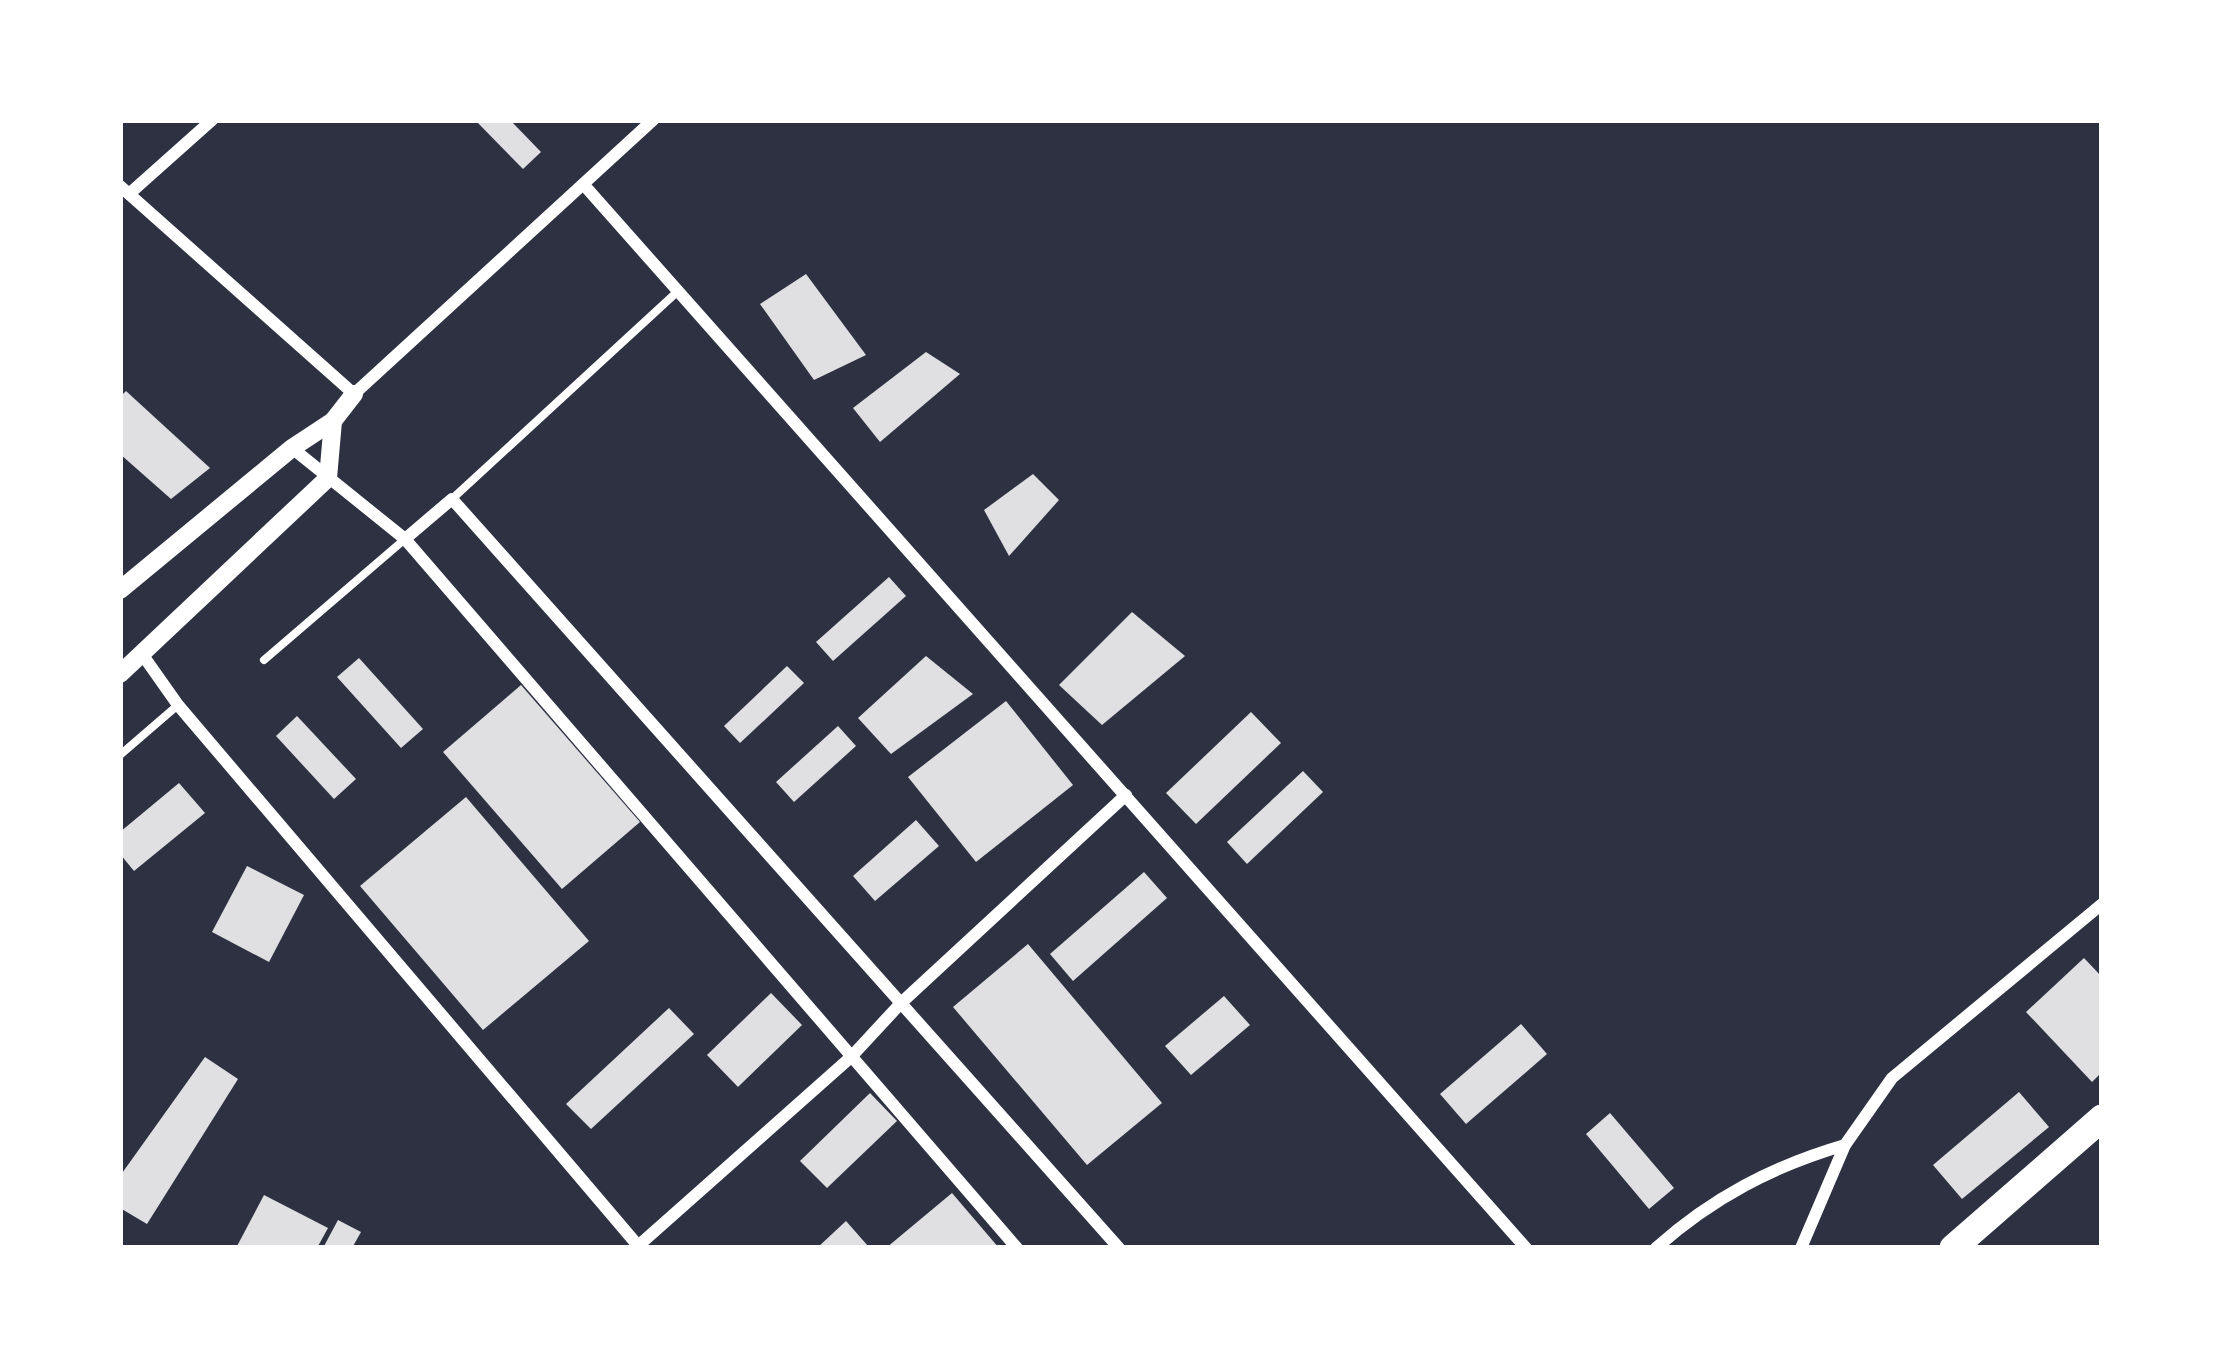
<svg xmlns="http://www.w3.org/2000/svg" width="2222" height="1368" font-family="'Source Sans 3',sans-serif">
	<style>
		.building { fill: #e0e0e3 }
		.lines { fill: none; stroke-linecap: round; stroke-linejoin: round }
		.service { stroke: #fff; stroke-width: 8 }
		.minor { stroke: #fff; stroke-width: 12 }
		.tertiary { stroke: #fff; stroke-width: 18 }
		.trunk { stroke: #fff; stroke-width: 27 }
	</style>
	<rect width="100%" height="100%" fill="#2d3142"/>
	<!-- building -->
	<g class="building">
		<polygon points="475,120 510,120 541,152 523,169"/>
		<polygon points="806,274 866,355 814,380 760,304"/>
		<polygon points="926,352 960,374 880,442 853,408"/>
		<polygon points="126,391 210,468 171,499 120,454 120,397"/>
		<polygon points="1033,474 1059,500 1009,556 984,510"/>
		<polygon points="889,577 906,596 833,661 816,642"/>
		<polygon points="1132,612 1185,656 1102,725 1059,685"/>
		<polygon points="926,656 973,694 891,754 858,718"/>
		<polygon points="359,658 423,729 401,748 337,677"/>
		<polygon points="787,666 804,683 740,743 724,726"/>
		<polygon points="521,685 640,822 562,889 443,752"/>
		<polygon points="1006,701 1073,785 976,862 908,777"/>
		<polygon points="1251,712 1281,743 1196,824 1166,793"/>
		<polygon points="297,716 356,779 334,799 276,736"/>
		<polygon points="838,726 856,746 794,802 776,782"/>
		<polygon points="1303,771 1323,792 1247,864 1227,842"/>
		<polygon points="179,783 205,813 134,871 120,854 120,832"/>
		<polygon points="466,797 589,941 483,1030 360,886"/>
		<polygon points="916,820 939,846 875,901 853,876"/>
		<polygon points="247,866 304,895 269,962 212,932"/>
		<polygon points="1144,872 1167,898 1073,981 1050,954"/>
		<polygon points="1028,944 1162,1103 1087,1165 953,1007"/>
		<polygon points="2084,958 2102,977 2102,1072 2092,1082 2026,1012"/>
		<polygon points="771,993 802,1025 738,1087 707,1055"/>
		<polygon points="1224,996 1250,1025 1191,1075 1165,1046"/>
		<polygon points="669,1008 694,1034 591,1129 566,1104"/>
		<polygon points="1521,1024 1547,1054 1466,1124 1440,1094"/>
		<polygon points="205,1057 238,1079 147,1224 120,1208 120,1176"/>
		<polygon points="2019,1092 2049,1127 1962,1199 1933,1165"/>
		<polygon points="870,1093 897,1121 827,1188 800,1161"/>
		<polygon points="1610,1113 1674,1188 1649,1209 1586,1134"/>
		<polygon points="952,1193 999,1248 886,1248"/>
		<polygon points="264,1195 328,1228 317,1248 236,1248"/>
		<polygon points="338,1220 361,1232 352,1248 323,1248"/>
		<polygon points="846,1221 868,1246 866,1248 817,1248"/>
	</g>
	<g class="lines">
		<!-- service -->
		<g class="service">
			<polyline points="452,499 677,292"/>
			<polyline points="264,660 405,539"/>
			<polyline points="120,755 178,705"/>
		</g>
		<!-- minor -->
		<g class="minor">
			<polyline points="584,185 1526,1248"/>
			<polyline points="120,186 354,394 653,120"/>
			<polyline points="129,194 212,120"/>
			<polyline points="292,448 405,539 1017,1248"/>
			<polyline points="405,539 452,499 1119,1248"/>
			<polyline points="142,654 178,705 640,1248"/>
			<polyline points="638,1246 851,1057 901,1003 1126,795"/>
			<path d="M1656,1248c56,-50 117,-82 189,-103"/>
			<polyline points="1801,1248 1845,1145 1892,1078 2102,904"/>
		</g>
		<!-- tertiary -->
		<g class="tertiary">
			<polyline points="120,590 292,448 333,421 354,394"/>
			<polyline points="120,674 328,478 333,421"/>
		</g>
		<!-- trunk -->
		<polyline class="trunk" points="1953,1248 2102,1118"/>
	</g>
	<!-- border -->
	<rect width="2222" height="1368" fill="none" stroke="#ffffff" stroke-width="246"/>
</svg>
